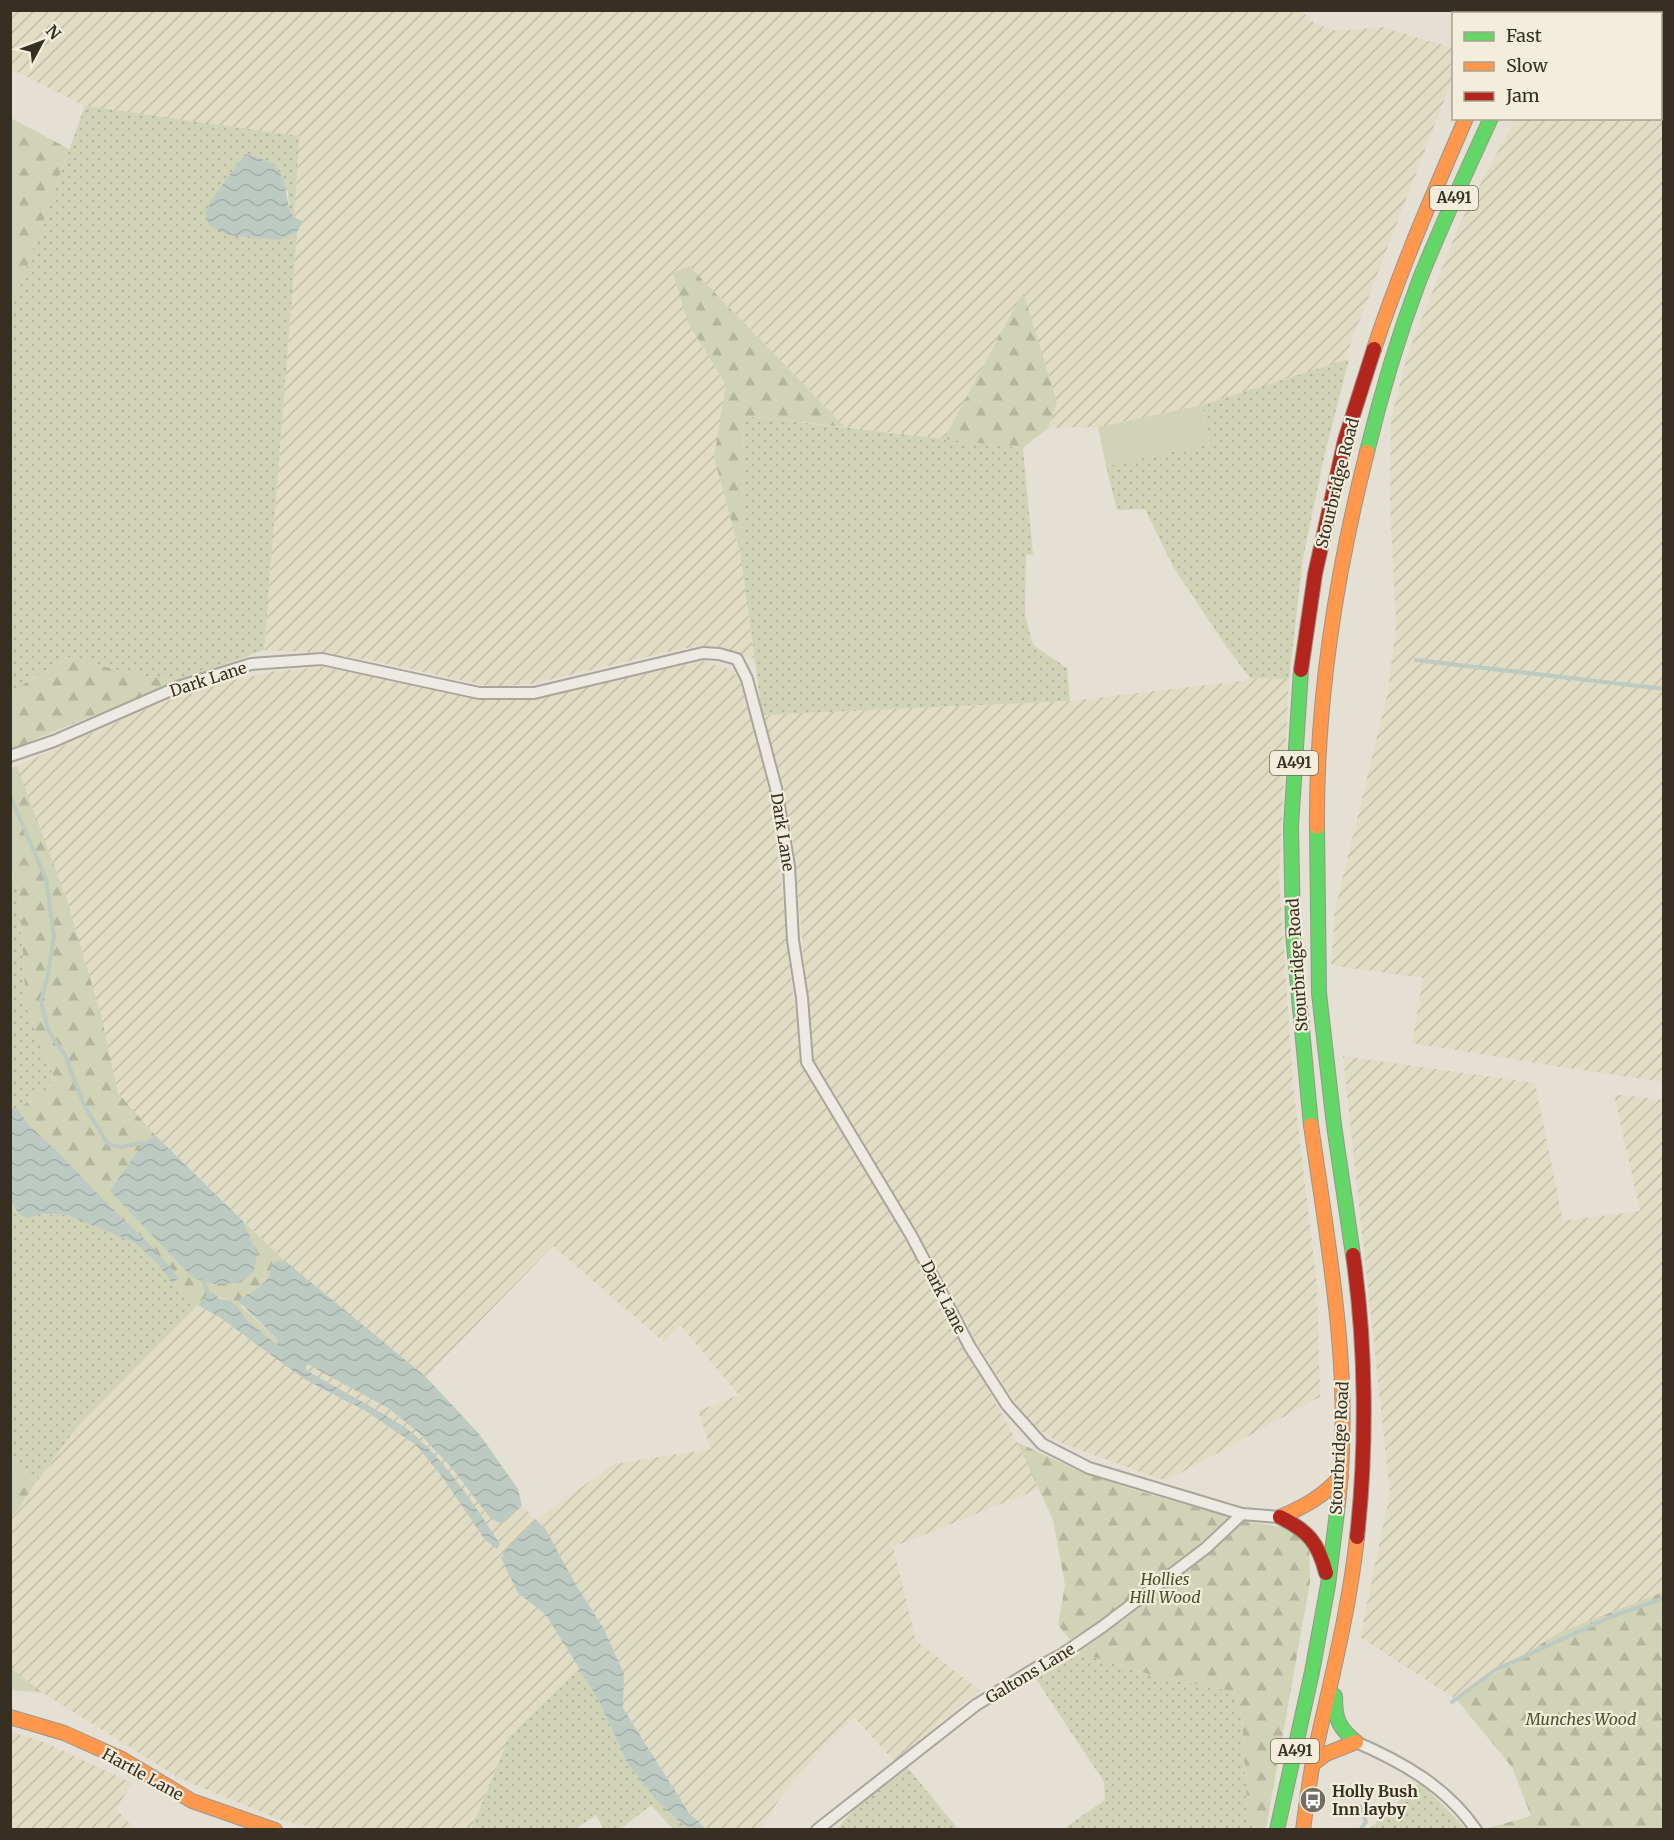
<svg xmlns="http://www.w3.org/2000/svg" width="1674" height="1840" font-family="Merriweather,serif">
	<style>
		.farmland { fill: url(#farmland-furrows) }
		.grass { fill: url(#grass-dots) }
		.forest { fill: url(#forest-firs) }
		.pitch { fill: #d1d3b7 }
		.water { fill: url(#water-waves) }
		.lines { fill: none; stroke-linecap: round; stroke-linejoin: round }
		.stream { stroke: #bccac2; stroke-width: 4 }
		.street-casing { stroke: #aaa59b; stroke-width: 14 }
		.fast-casing { stroke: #99958b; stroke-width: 16 }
		.slow-casing { stroke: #99958b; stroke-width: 16 }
		.jam-casing { stroke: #99958b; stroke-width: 16 }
		.street { stroke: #eceae3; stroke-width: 10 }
		.fast { stroke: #63d668; stroke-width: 14 }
		.slow { stroke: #ff974d; stroke-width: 14 }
		.jam { stroke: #b3261e; stroke-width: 14 }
		.labels { text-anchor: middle; stroke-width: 4.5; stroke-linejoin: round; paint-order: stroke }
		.shield { fill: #f3eddb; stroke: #70685a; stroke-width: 1.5 }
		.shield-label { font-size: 15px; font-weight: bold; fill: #382f23 }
		.street-label { font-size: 16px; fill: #382f23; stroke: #f3eddb }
		.park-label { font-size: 16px; font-style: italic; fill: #47532c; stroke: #f3eddb }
		.poi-label { font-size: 16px; font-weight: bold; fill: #382f23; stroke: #f3eddb; text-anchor: start }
	</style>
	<defs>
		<pattern id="farmland-furrows" width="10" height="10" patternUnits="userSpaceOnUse" patternTransform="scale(1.5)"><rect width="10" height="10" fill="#e1ddc5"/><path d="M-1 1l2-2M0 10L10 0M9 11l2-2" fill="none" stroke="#c2bea9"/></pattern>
		<pattern id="grass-dots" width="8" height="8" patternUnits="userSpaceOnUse" patternTransform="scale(1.5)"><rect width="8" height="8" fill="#d1d3b7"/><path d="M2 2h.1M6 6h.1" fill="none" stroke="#b4b59d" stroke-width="1.8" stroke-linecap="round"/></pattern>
		<pattern id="forest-firs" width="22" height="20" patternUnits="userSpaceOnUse" patternTransform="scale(1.5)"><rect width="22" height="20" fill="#d1d3b7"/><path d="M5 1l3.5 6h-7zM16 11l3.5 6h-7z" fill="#b4b59d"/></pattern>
		<pattern id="water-waves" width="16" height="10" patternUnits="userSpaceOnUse" patternTransform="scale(1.5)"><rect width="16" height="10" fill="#bccac2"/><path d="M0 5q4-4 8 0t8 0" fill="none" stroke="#a2aea6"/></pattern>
	</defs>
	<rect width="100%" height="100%" fill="#e4e0d3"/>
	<!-- farmland -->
	<g class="farmland">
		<polygon points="1300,10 1316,24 1336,31 1382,27 1453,48 1453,77 1344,361 1202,405 1098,427 1048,428 1057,402 1023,293 944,439 845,427 689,266 688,323 726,385 714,457 741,557 754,659 717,646 685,648 531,684 493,687 365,659 305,652 264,650 297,232 303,221 294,217 299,137 85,106 11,69 10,11"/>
		<polygon points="1598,10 1663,11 1663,1082 1555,1066 1412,1043 1423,978 1331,965 1335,910 1388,692 1396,626 1390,501 1391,420 1407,356 1460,223 1515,119 1660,118 1660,14 1594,13"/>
		<polygon points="704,661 731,670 740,681 772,792 793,995 803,1065 820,1097 911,1245 1018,1444 1039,1489 893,1547 916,1641 980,1690 894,1761 854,1717 820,1750 779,1800 761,1827 752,1830 706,1829 689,1813 623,1708 624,1674 604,1629 576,1585 518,1593 545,1614 580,1668 509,1737 471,1829 319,1829 278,1819 179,1778 43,1693 11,1668 11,1519 77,1427 198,1305 222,1319 304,1379 364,1410 416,1445 443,1478 485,1540 497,1549 500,1544 487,1524 446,1470 428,1449 404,1427 306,1370 307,1364 388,1408 418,1432 451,1467 491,1519 500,1523 507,1520 522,1506 536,1520 614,1464 711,1449 698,1411 739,1395 681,1326 664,1342 553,1246 426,1377 284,1260 155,1135 118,1093 101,1015 66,897 17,766 151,707 211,685 275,671 323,667 489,699 539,696"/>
		<polygon points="1250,678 1289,679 1279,876 1293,1084 1317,1285 1320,1397 1166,1481 1058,1442 1029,1423 980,1348 899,1203 813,1059 793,839 762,715 1070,701 1242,681"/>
		<polygon points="1343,1056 1535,1083 1563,1221 1640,1211 1614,1094 1663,1100 1663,1592 1558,1633 1456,1699 1360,1637 1390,1493"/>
		<polygon points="11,1732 44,1742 132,1783 116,1809 135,1829 11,1829"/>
	</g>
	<!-- grass -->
	<g class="grass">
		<polygon points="85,106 299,136 294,217 289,210 288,191 245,154 216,193 280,240 297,232 264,650 178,681 129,673 68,657 11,692 10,312"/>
		<polygon points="1349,359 1325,453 1303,558 1289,679 1250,678 1226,646 1174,568 1145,509 1117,510 1106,466 1210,444 1202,405"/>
		<polygon points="744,416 1023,448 1033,555 1026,554 1025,615 1033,645 1067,668 1070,701 762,715 741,557"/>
		<polygon points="10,871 19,890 26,1007 53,1075 50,1086 18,1109 10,1108"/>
		<polygon points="10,1202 19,1214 67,1215 135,1243 157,1263 172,1283 198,1305 77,1427 36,1483 11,1463"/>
		<polygon points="1081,1653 1158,1677 1232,1691 1242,1717 1247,1802 1253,1829 1063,1829 1105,1800 1104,1782 1036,1679"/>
		<polygon points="580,1668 598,1699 628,1764 657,1801 620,1829 604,1829 596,1815 575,1829 471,1830 509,1737"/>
		<polygon points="908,1768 958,1829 836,1830 855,1808"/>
		<polygon points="1420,1782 1466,1829 1368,1830"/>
	</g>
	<!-- forest -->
	<g class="forest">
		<polygon points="11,118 69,149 11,312"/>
		<polygon points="689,266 845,427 744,416 741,557 714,457 726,385 688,323 673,273"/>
		<polygon points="1023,292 1057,402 1048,428 1023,448 944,439"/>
		<polygon points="68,657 129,673 178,681 11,749 11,692"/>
		<path d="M17,766l49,131 35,118 17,78 37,42 -12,8 114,110 -14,-32 41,39 -11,2c-6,22 -13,26 -32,36v8l37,34 -1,6 -31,-27 -10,-14 -7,-5 -21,-6 -10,11 -26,-22 7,-5 -27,-32 -39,-37 -56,-58 -28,-26 -11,-16 32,-23 3,-11 -27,-68 -7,-117 -8,-19 -1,-103z"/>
		<polygon points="1017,1442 1079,1471 1131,1489 1243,1521 1300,1530 1309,1545 1310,1582 1266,1829 1253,1829 1247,1802 1242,1717 1232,1691 1158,1677 1081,1653 1058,1625 1065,1585 1053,1520"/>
		<polygon points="11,1463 36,1483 11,1519"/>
		<polygon points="1663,1592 1663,1829 1488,1829 1488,1828 1531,1816 1512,1767 1456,1699 1558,1633"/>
		<polygon points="10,1668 11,1668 43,1693 11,1690"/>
		<polygon points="657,1801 688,1829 673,1829 651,1805"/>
	</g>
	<!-- pitch -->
	<polygon class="pitch" points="1202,405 1210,444 1106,466 1098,427"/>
	<!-- water -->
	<g class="water">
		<path d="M245,154c8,3 21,5 27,10 19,16 12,44 22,53 3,2 6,3 9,4l-6,11 -17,8 -52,-5 -19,-10 -4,-13 11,-19z"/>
		<polygon points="11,1108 18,1109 29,1125 57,1151 113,1209 152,1246 179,1278 172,1283 157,1263 135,1243 67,1215 41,1214 28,1218 19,1214 11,1202"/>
		<polygon points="155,1135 243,1221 257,1253 254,1271 240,1283 214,1284 193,1278 110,1191 143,1143"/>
		<path d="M284,1260l142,117 54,58 38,54 4,17 -15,14 -7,3 -9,-4 -40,-52 -33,-35 -30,-24 -81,-44 -1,6c32,19 66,36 97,56 35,24 74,82 97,118l-3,5 -12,-9 -42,-62 -27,-33 -52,-35 -60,-31 -82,-60 -24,-14 10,-11 5,-1 7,6 9,1 7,5 10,14 31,26 1,-5 -40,-39c5,-5 11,-7 17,-11 11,-6 15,-16 18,-28z"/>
		<polygon points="536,1520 546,1530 576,1585 604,1629 624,1674 623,1708 689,1813 706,1829 688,1829 657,1801 628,1764 598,1699 568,1650 545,1614 518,1593 501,1558 505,1551"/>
	</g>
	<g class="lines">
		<!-- stream -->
		<g class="stream">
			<polyline points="1416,660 1664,689"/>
			<polyline points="10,796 46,879 54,937 47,979 41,1001 48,1030 65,1055 84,1105 108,1144 120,1147 143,1143"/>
			<polyline points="204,1281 208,1294"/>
			<polyline points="1452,1702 1495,1670 1608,1618 1664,1598"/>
			<polyline points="1360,1806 1366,1822 1360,1830"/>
		</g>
		<defs>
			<g id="street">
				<polyline points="10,756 54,741 178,687 251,664 322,659 479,693 534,693 703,653 719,654 737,659 747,679 776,788 789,866 793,940 802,998 807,1062 911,1235 970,1347 1007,1405 1042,1444 1089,1468 1242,1514 1280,1517"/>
				<path d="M1356,1742c46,20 91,45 120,88"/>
				<polyline points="817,1830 976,1705 1036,1668 1061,1655 1102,1627 1206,1548 1242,1514"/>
			</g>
			<g id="fast">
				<path d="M1367,452c14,-58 31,-115 52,-171 22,-55 47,-109 72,-163"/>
				<polyline points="1301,670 1291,826 1293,933 1311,1125"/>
				<polyline points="1317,827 1319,993 1334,1125 1353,1255"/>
				<path d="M1335,1696c0,23 3,31 21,46"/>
				<polyline points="1277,1830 1312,1672 1328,1585 1338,1504"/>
			</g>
			<g id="slow">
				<path d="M1374,349c26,-79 59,-155 92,-231"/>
				<path d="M1317,827c-1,-127 19,-253 50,-375"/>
				<path d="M1311,1125c18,127 42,251 27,379"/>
				<path d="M1280,1517c24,-10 44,-21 61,-41"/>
				<polyline points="10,1717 64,1733 122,1759 192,1801 275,1830"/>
				<polyline points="1313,1764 1326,1754 1356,1742"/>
				<path d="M1303,1830c3,-23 6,-46 10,-68 16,-75 36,-149 44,-225"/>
			</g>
			<g id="jam">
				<polyline points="1527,14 1529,10"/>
				<polyline points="1553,14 1555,10"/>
				<polyline points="1301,670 1315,574 1345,440 1374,349"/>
				<path d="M1353,1255c13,89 14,192 4,282"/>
				<path d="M1280,1517c28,14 38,25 46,56"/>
			</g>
		</defs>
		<!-- street casing -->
		<use href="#street" class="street-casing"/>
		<!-- fast casing -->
		<use href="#fast" class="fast-casing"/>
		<!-- slow casing -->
		<use href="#slow" class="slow-casing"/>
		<!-- jam casing -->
		<use href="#jam" class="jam-casing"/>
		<!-- street -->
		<use href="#street" class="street"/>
		<!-- fast -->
		<use href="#fast" class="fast"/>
		<!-- slow -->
		<use href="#slow" class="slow"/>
		<!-- jam -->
		<use href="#jam" class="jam"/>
	</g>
	<!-- icons -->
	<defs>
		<symbol id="bus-disc" viewBox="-11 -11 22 22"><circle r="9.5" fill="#746d61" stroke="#f3eddb"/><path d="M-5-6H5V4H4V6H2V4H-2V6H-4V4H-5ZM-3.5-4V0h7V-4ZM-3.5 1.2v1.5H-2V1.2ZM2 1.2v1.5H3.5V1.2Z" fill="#fff"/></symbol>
	</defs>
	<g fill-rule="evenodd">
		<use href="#bus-disc" x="1298" y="1785" width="30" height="30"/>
	</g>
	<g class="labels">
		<!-- shield labels -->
		<g class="shield">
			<rect x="1430" y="186" width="48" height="24" rx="4.5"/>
			<rect x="1270" y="751" width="48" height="24" rx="4.5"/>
			<rect x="1271" y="1739" width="48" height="24" rx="4.5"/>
		</g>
		<g class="shield-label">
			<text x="1454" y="203">A491</text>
			<text x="1294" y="768">A491</text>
			<text x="1295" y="1756">A491</text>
		</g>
		<!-- street labels -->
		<g class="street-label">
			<text transform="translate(1337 483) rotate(-76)" y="6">Stourbridge Road</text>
			<text transform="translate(208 679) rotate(-18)" y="6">Dark Lane</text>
			<text transform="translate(783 832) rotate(81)" y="6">Dark Lane</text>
			<text transform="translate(1297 965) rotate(-94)" y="6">Stourbridge Road</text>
			<text transform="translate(944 1297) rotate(63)" y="6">Dark Lane</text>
			<text transform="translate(1339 1448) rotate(-87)" y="6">Stourbridge Road</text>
			<text transform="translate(1030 1673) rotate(-31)" y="6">Galtons Lane</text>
			<text transform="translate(143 1774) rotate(29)" y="6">Hartle Lane</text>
		</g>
		<!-- park labels -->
		<g class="park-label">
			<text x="1165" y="1585">Hollies<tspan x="1165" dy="18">Hill Wood</tspan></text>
			<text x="1581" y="1725">Munches Wood</text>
		</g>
		<!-- poi labels -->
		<g class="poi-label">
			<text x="1332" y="1797">Holly Bush<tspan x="1332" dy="18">Inn layby</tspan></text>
		</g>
	</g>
	<!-- border -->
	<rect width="1674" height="1840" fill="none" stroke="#382f23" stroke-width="24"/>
	<!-- legend -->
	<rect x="1452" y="12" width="210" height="108" fill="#f3eddb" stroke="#a8a191" stroke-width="1.5"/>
	<rect x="1464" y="32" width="30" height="9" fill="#63d668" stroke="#a8a191" stroke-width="1.5"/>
	<text x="1506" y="42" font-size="18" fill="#382f23">Fast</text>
	<rect x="1464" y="62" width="30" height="9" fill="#ff974d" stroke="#a8a191" stroke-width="1.5"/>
	<text x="1506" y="72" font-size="18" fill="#382f23">Slow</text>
	<rect x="1464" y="92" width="30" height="9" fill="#b3261e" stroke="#a8a191" stroke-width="1.5"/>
	<text x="1506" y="102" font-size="18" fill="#382f23">Jam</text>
	<!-- north arrow -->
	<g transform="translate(42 42) rotate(49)" stroke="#f3eddb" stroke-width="4.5" paint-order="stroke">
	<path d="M0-4.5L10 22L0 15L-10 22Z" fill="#382f23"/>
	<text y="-9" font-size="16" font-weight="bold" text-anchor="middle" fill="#382f23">N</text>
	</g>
</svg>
